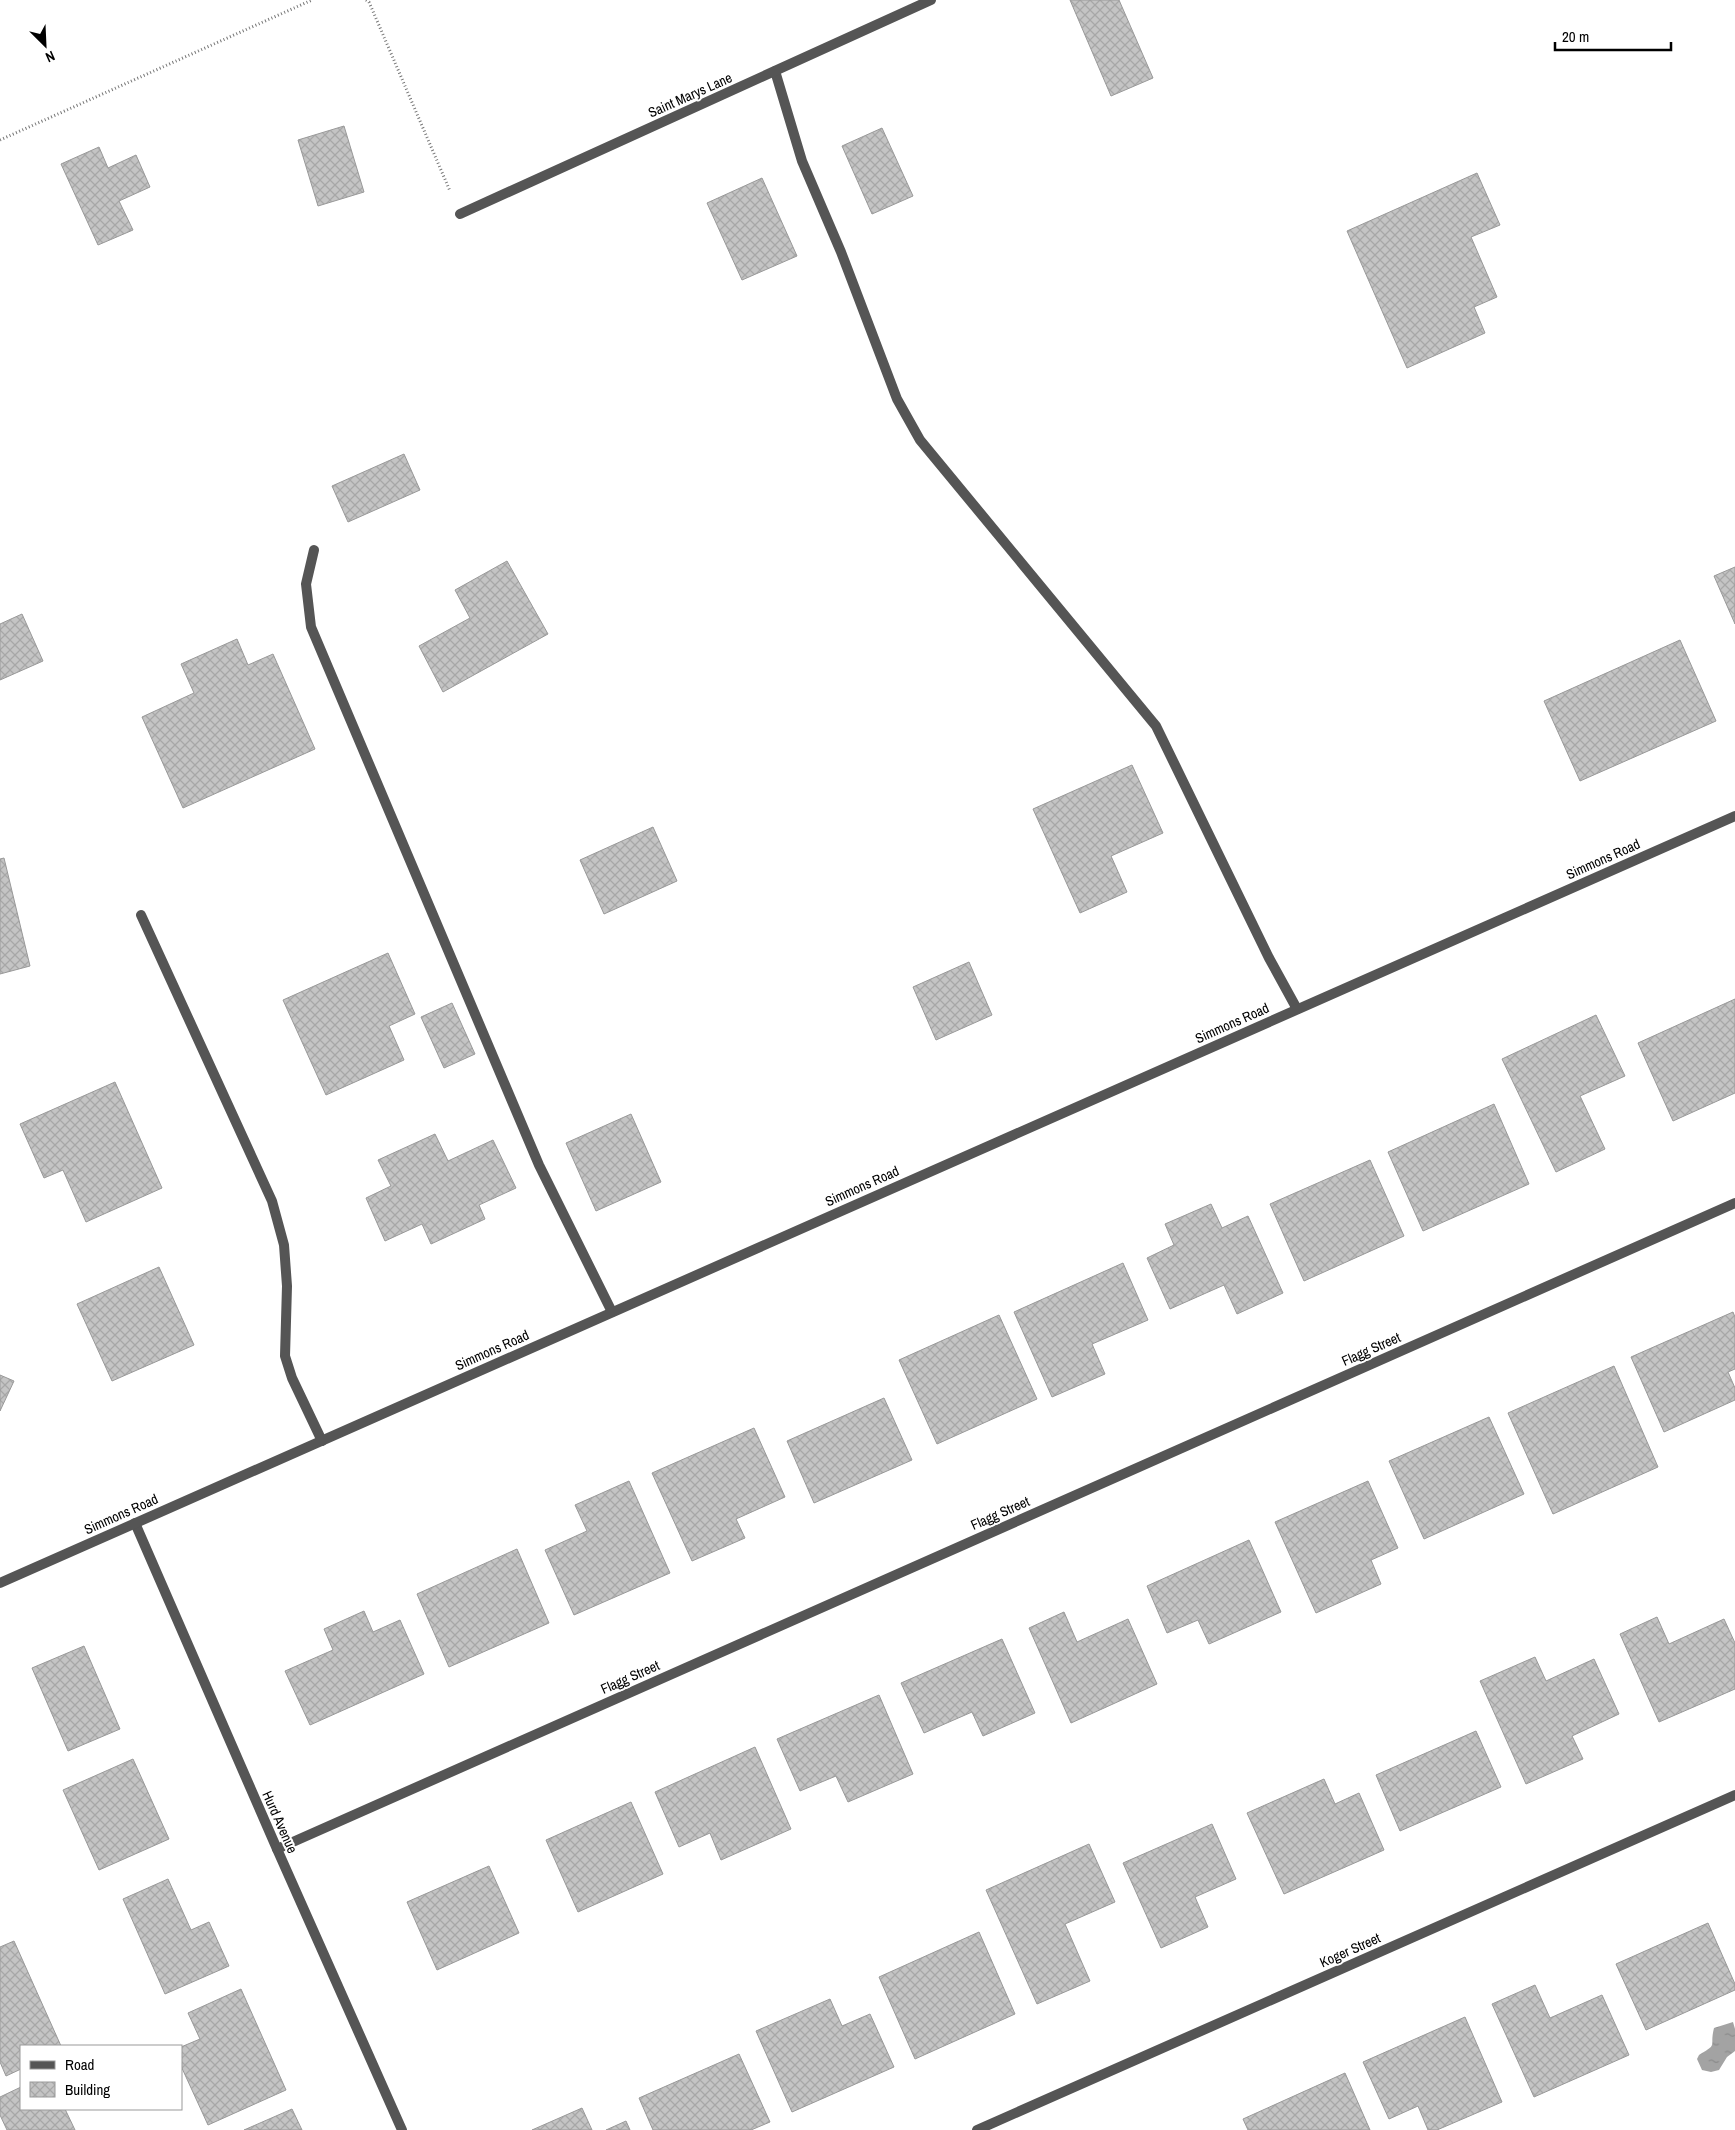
<svg xmlns="http://www.w3.org/2000/svg" width="1735" height="2130" font-family="'Archivo Narrow',sans-serif">
	<style>
		.water { fill: url(#water-ripples) }
		.building { fill: url(#building-cross-hatch); stroke: #999 }
		.lines { fill: none; stroke-linecap: round; stroke-linejoin: round }
		.path { stroke: #777; stroke-width: 3; stroke-dasharray: 1 2.5; stroke-linecap: butt }
		.service { stroke: #555; stroke-width: 10 }
		.minor { stroke: #555; stroke-width: 10 }
		.tertiary { stroke: #555; stroke-width: 10 }
		.labels { text-anchor: middle; stroke-width: 4; stroke-linejoin: round; paint-order: stroke }
		.street-label { font-size: 14px; fill: #000; stroke: #fff }
	</style>
	<defs>
		<pattern id="water-ripples" width="26" height="14" patternUnits="userSpaceOnUse" patternTransform="scale(1.25)"><rect width="26" height="14" fill="#a3a3a3"/><path d="M2 4q2-2 4 0t4 0M15 11q2-2 4 0t4 0" fill="none" stroke="#8b8b8b"/></pattern>
		<pattern id="building-cross-hatch" width="8" height="8" patternUnits="userSpaceOnUse" patternTransform="scale(1.25)"><rect width="8" height="8" fill="#c4c4c4"/><path d="M0 0l8 8M0 8l8-8" fill="none" stroke="#a7a7a7"/></pattern>
	</defs>
	<rect width="100%" height="100%" fill="#fff"/>
	<!-- water -->
	<path class="water" d="M1733,2022l2,7v22l-8,6 -8,13 -8,2 -9,-2 -5,-11 2,-4c20,-12 10,-7 15,-27z"/>
	<!-- building -->
	<g class="building">
		<polygon points="1070,0 1119,0 1153,78 1111,96"/>
		<polygon points="344,126 364,192 318,206 298,140"/>
		<polygon points="882,128 913,196 872,214 842,146"/>
		<polygon points="99,147 108,168 136,155 150,187 119,201 133,230 98,245 61,164"/>
		<polygon points="1477,173 1500,225 1471,237 1497,297 1474,307 1485,333 1407,368 1347,231"/>
		<polygon points="762,178 797,256 742,280 707,203"/>
		<polygon points="404,454 420,490 348,522 332,486"/>
		<polygon points="507,561 548,634 443,692 419,646 470,618 455,590"/>
		<polygon points="1735,567 1735,624 1714,576"/>
		<polygon points="22,614 43,661 0,680 0,624"/>
		<polygon points="237,639 248,665 273,654 315,749 183,808 142,717 194,693 181,664"/>
		<polygon points="1680,640 1716,721 1580,781 1544,701"/>
		<polygon points="1132,765 1163,833 1111,856 1127,892 1080,913 1033,809"/>
		<polygon points="653,827 677,881 604,914 580,860"/>
		<polygon points="4,858 30,966 0,974 0,859"/>
		<polygon points="388,953 415,1014 389,1026 404,1060 326,1095 283,1000"/>
		<polygon points="969,962 992,1015 936,1040 913,987"/>
		<polygon points="1735,999 1735,1093 1673,1121 1638,1043"/>
		<polygon points="452,1003 475,1054 444,1068 421,1017"/>
		<polygon points="1596,1015 1625,1076 1580,1096 1605,1149 1556,1172 1502,1059"/>
		<polygon points="115,1082 162,1188 86,1222 63,1170 44,1178 20,1124"/>
		<polygon points="1494,1104 1529,1184 1423,1231 1388,1152"/>
		<polygon points="631,1114 661,1182 596,1211 566,1143"/>
		<polygon points="435,1134 448,1161 493,1140 516,1188 479,1205 485,1219 431,1244 422,1224 385,1241 366,1198 391,1186 378,1160"/>
		<polygon points="1370,1160 1404,1236 1304,1281 1270,1204"/>
		<polygon points="1211,1204 1222,1228 1248,1216 1283,1293 1237,1314 1224,1285 1170,1309 1147,1258 1174,1245 1165,1224"/>
		<polygon points="1123,1263 1148,1320 1092,1344 1105,1374 1052,1397 1014,1312"/>
		<polygon points="159,1267 194,1345 112,1381 77,1304"/>
		<polygon points="1733,1312 1735,1317 1735,1369 1728,1372 1735,1388 1735,1400 1664,1432 1631,1357"/>
		<polygon points="999,1315 1037,1399 937,1444 899,1360"/>
		<polygon points="1614,1366 1658,1467 1553,1514 1508,1413"/>
		<polygon points="0,1375 14,1381 0,1411"/>
		<polygon points="884,1398 912,1460 814,1503 787,1441"/>
		<polygon points="1489,1417 1524,1494 1424,1539 1389,1461"/>
		<polygon points="754,1428 785,1497 736,1519 745,1538 692,1561 652,1473"/>
		<polygon points="629,1481 670,1573 574,1615 545,1550 587,1531 575,1505"/>
		<polygon points="1368,1481 1398,1548 1371,1560 1381,1584 1316,1613 1275,1522"/>
		<polygon points="1249,1540 1281,1612 1209,1644 1198,1620 1167,1633 1147,1586"/>
		<polygon points="517,1549 549,1623 449,1667 417,1594"/>
		<polygon points="364,1611 373,1632 400,1620 424,1674 310,1725 285,1671 333,1650 324,1629"/>
		<polygon points="1064,1612 1077,1642 1128,1619 1157,1684 1071,1723 1029,1628"/>
		<polygon points="1657,1617 1669,1644 1724,1619 1735,1643 1735,1689 1659,1722 1620,1634"/>
		<polygon points="1002,1639 1035,1713 983,1736 972,1712 924,1733 901,1683"/>
		<polygon points="84,1646 120,1729 68,1751 32,1668"/>
		<polygon points="1535,1657 1546,1681 1594,1659 1619,1714 1572,1736 1583,1759 1526,1784 1480,1681"/>
		<polygon points="879,1695 913,1774 848,1802 836,1776 800,1791 777,1739"/>
		<polygon points="1476,1731 1501,1787 1400,1831 1376,1775"/>
		<polygon points="755,1747 791,1829 721,1860 710,1833 679,1847 655,1792"/>
		<polygon points="133,1759 169,1839 99,1870 63,1790"/>
		<polygon points="1324,1779 1335,1804 1359,1793 1384,1850 1284,1894 1247,1813"/>
		<polygon points="631,1802 663,1874 578,1912 546,1840"/>
		<polygon points="1212,1824 1236,1879 1195,1897 1208,1927 1161,1948 1123,1863"/>
		<polygon points="1089,1844 1115,1902 1065,1924 1090,1981 1037,2004 986,1890"/>
		<polygon points="489,1866 519,1933 437,1970 407,1902"/>
		<polygon points="168,1879 191,1930 209,1922 229,1966 165,1994 123,1899"/>
		<polygon points="1708,1923 1735,1984 1735,1990 1646,2030 1616,1964"/>
		<polygon points="979,1932 1015,2014 915,2059 879,1977"/>
		<polygon points="14,1941 61,2046 21,2046 21,2069 6,2076 0,2062 0,1947"/>
		<polygon points="1535,1985 1550,2018 1602,1995 1629,2055 1534,2097 1492,2004"/>
		<polygon points="241,1989 286,2090 208,2125 181,2066 181,2047 200,2039 188,2013"/>
		<polygon points="830,1999 842,2026 870,2014 894,2067 792,2112 756,2031"/>
		<polygon points="1465,2017 1502,2102 1437,2130 1428,2130 1418,2106 1389,2119 1363,2062"/>
		<polygon points="739,2054 770,2122 751,2130 653,2130 639,2098"/>
		<polygon points="1345,2073 1370,2130 1248,2130 1243,2119"/>
		<polygon points="21,2087 21,2109 65,2109 75,2130 7,2130 0,2115 0,2097"/>
		<polygon points="582,2108 592,2130 532,2130"/>
		<polygon points="292,2109 302,2130 244,2130"/>
		<polygon points="626,2121 630,2130 606,2130"/>
	</g>
	<g class="lines">
		<!-- path -->
		<g class="path">
			<polyline points="366,0 369,2 450,191"/>
			<polyline points="0,140 312,0"/>
		</g>
		<!-- service -->
		<g class="service">
			<polyline points="775,71 802,161 841,252 897,399 920,440 1156,726 1269,958 1297,1009"/>
			<polyline points="314,550 306,584 311,627 539,1165 612,1312"/>
			<polyline points="141,915 272,1201 284,1245 287,1286 285,1356 292,1378 322,1441"/>
		</g>
		<!-- minor -->
		<g class="minor">
			<polyline points="460,214 931,0"/>
			<polyline points="135,1523 277,1849 402,2130"/>
			<polyline points="277,1849 1735,1203"/>
			<polyline points="977,2130 1735,1795"/>
		</g>
		<!-- tertiary -->
		<polyline class="tertiary" points="0,1583 1735,816"/>
	</g>
	<g class="labels">
		<!-- street labels -->
		<g class="street-label">
			<text transform="translate(690 95) rotate(-24)" y="5">Saint Marys Lane</text>
			<text transform="translate(1603 859) rotate(-24)" y="5">Simmons Road</text>
			<text transform="translate(1232 1023) rotate(-24)" y="5">Simmons Road</text>
			<text transform="translate(862 1186) rotate(-24)" y="5">Simmons Road</text>
			<text transform="translate(1371 1349) rotate(-24)" y="5">Flagg Street</text>
			<text transform="translate(492 1350) rotate(-24)" y="5">Simmons Road</text>
			<text transform="translate(1000 1513) rotate(-24)" y="5">Flagg Street</text>
			<text transform="translate(121 1514) rotate(-24)" y="5">Simmons Road</text>
			<text transform="translate(630 1677) rotate(-24)" y="5">Flagg Street</text>
			<text transform="translate(280 1822) rotate(66)" y="5">Hurd Avenue</text>
			<text transform="translate(1350 1950) rotate(-24)" y="5">Koger Street</text>
		</g>
	</g>
	<!-- legend -->
	<rect x="20" y="2045" width="162" height="65" fill="#ffffff" stroke="#999999"/>
	<rect x="30" y="2061" width="25" height="8" fill="#555555" stroke="#999999"/>
	<text x="65" y="2070" font-size="15" fill="#000000">Road</text>
	<rect x="30" y="2082" width="25" height="15" fill="url(#building-cross-hatch)" stroke="#999999"/>
	<text x="65" y="2095" font-size="15" fill="#000000">Building</text>
	<!-- north arrow -->
	<g transform="translate(45 45) rotate(156)" stroke="#ffffff" stroke-width="4" paint-order="stroke">
	<path d="M0-4L9 19L0 12L-9 19Z" fill="#000000"/>
	<text y="-8" font-size="14" font-weight="bold" text-anchor="middle" fill="#000000">N</text>
	</g>
	<!-- scale -->
	<path d="M1555 42v8h116v-8" fill="none" stroke="#000000" stroke-width="2.5"/>
	<text x="1562" y="42" font-size="15" fill="#000000" stroke="#ffffff" stroke-width="4" paint-order="stroke">20 m</text>
</svg>
